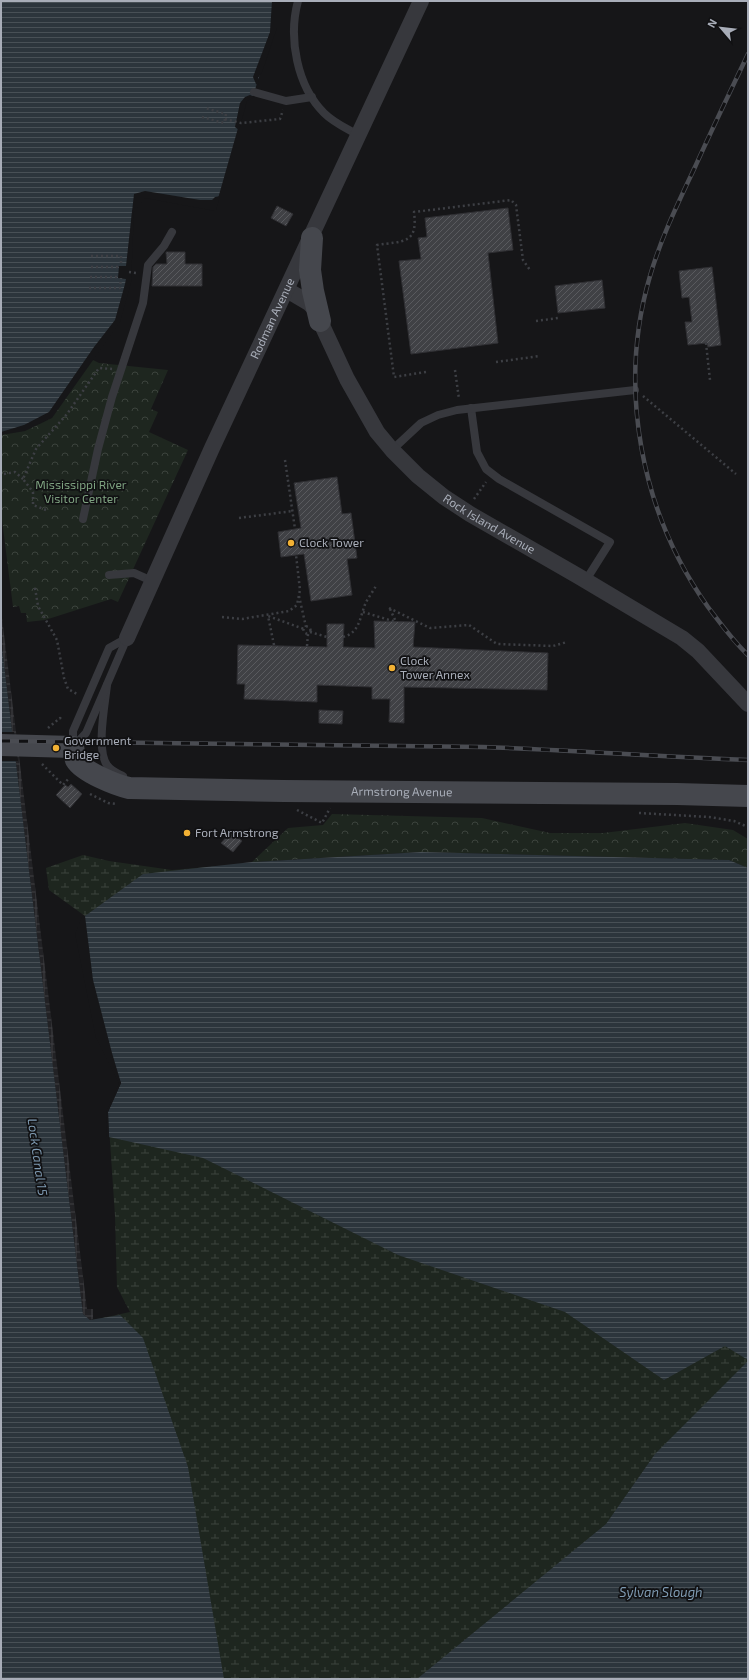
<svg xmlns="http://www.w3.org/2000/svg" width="749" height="1680" font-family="'Exo 2',sans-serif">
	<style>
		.industrial { fill: url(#industrial-grid) }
		.forest { fill: url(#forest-crowns) }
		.wetland { fill: url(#wetland-marsh) }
		.water { fill: url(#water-rules) }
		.pier { fill: #161618 }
		.building { fill: url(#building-hatch); stroke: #303034 }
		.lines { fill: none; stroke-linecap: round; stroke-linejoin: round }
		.path { stroke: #3d3f44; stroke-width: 2.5; stroke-dasharray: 2 3; stroke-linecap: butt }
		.lane { stroke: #37383d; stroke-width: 8 }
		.street { stroke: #37383d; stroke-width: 16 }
		.secondary { stroke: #45474d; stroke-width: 22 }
		.rail-casing { stroke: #4a4c52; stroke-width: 4.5 }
		.rail { stroke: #111113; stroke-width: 3; stroke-dasharray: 9; stroke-linecap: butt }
		.poi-dot { fill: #f2b134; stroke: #111113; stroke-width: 1.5 }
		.labels { text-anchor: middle; stroke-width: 3.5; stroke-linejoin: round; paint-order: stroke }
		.street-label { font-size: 12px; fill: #a8adb8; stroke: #111113 }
		.park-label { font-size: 12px; fill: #7fa381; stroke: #111113 }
		.poi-label { font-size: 12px; fill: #a8adb8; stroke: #111113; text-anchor: start }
		.water-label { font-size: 13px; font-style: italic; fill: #7f9bb3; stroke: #111113 }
	</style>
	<defs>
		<pattern id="industrial-grid" width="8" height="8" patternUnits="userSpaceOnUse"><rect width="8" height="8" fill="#222225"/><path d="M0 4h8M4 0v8" fill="none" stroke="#3f3f43"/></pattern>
		<pattern id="forest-crowns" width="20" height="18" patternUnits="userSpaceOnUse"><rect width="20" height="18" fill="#1e261f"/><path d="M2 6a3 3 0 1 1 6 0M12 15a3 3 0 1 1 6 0" fill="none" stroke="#3c433d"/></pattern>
		<pattern id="wetland-marsh" width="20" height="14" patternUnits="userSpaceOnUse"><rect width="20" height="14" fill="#1e261f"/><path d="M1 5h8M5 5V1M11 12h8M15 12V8" fill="none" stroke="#3c433d"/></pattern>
		<pattern id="water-rules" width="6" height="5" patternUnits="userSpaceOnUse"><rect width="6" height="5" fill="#2c353c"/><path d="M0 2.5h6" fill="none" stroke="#485056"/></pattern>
		<pattern id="building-hatch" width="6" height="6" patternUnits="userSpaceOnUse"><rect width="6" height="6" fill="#404145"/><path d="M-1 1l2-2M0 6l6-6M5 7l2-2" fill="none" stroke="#595a5e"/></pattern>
	</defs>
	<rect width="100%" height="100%" fill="#161618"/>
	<!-- industrial -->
	<polygon class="industrial" points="1,610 87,1309 93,1309 93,1319 90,1320 83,1314 1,640"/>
	<!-- forest -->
	<g class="forest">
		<polygon points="91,359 99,363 168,370 151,409 158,412 149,432 188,450 118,602 111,599 45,620 27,622 26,613 21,613 19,606 13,607 1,512 1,433"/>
		<polygon points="332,814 482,818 550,833 603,833 685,823 733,830 748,839 748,868 729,860 421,852 252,862 288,828 323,825"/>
	</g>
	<!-- wetland -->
	<g class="wetland">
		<polygon points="83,855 109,861 172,870 219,866 85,916 49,890 46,868"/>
		<polygon points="108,1112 748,1217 748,1363 728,1419 466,1679 175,1679 93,1320 130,1312 117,1287 115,1216"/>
	</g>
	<!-- water -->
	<g class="water">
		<polygon points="1,1 275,1 275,27 253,96 246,100 215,209 144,196 132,211 129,282 118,321 50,417 1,433"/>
		<polygon points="1,640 83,1314 90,1320 120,1315 143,1338 188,1467 224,1679 1,1679"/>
		<polygon points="421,852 729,860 748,868 748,1360 725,1346 664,1380 565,1312 398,1255 203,1158 109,1137 108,1112 121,1083 98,1038 77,933 85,916 143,874 252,862"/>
		<polygon points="748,1361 748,1679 417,1679 606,1524 655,1454"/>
	</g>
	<!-- pier -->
	<g class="pier">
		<polygon points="272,1 277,1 277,28 262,72 258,78 259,80 258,85 256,84 253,77 270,32"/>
		<polygon points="250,95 255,97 247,101 239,130 235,127 240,103 245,97"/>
		<polygon points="145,191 200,200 212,200 215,197 220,196 216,210 215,211 145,198 134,212 131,283 120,322 52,418 25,431 1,435 1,432 24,425 49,412 94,347 115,320 125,284 126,279 118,278 119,266 126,266 134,194"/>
		<polygon points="1,732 14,732 18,761 1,761"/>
		<polygon points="85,916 93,980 112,1053 121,1083 108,1112 109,1139 107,1137 106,1112 119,1083 96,1038 75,934 82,917"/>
	</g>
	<!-- building -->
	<g class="building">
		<polygon points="277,206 293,214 286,226 271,218"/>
		<polygon points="508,208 513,250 488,253 498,343 411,354 399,261 421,259 418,238 427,237 425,218"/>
		<polygon points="166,252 185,252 185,264 202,264 202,286 152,286 153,267 156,264 167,264"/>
		<polygon points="712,267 721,345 708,347 707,343 688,345 685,322 692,322 689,297 682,298 679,271"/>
		<polygon points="602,280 605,308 558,313 555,286"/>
		<polygon points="337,477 342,514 351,513 357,558 347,559 352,595 311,601 304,554 281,557 278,532 301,528 294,483"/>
		<polygon points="374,621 415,622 413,647 548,653 547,690 404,687 404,723 389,722 390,699 372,699 372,687 317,685 317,702 244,699 245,684 237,684 238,645 327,647 327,624 344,624 343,647 375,648"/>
		<polygon points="319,710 343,711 342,724 319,723"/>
		<polygon points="71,784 82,794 70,808 56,795 65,785 68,787"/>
		<polygon points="231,832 242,841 233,852 221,843"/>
	</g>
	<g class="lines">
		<!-- path -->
		<g class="path">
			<polyline points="202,117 224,123 226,114 205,108"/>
			<polyline points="225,119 241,123 280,119 283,110"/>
			<polyline points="91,256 121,256 121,266"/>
			<polyline points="91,267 118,267"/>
			<polyline points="129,272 136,273"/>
			<polyline points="90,277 118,277"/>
			<polyline points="89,288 120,288 121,278"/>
			<polyline points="536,321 558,318"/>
			<polyline points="706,343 710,380"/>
			<polyline points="496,362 540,356"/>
			<polyline points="455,370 459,399"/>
			<path d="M426,372l-32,5 -17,-132c27,-4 41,-1 37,-33l97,-12 5,5 7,55 7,10"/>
			<polyline points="643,396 736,474"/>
			<polyline points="285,460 295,529"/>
			<polyline points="4,474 15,472 23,479"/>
			<polyline points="474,499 486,482"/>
			<polyline points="46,510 33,505 33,492 23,479 36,449 67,414 99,368 112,369"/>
			<polyline points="239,518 293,511"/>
			<polyline points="35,588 38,606 57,640 64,678 68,689 77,694"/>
			<polyline points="299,596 306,627"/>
			<polyline points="389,608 430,628 469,625 497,644 553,646 567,642"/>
			<polyline points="390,609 396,622"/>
			<polyline points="363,612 396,622"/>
			<polyline points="222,617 242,619 289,611 297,605 300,590 296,555"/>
			<circle cx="307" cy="630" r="3.5"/>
			<polyline points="310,632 327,637"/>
			<path d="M343,637c17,-4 17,-21 23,-35 3,-5 7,-11 10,-16"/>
			<polyline points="274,645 268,616 304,629"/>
			<polyline points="307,646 308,634"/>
			<polyline points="48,728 60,718 63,721"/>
			<polyline points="42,764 63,785 69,778"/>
			<polyline points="90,794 108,803 116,804"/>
			<polyline points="297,810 322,823 330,808"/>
			<polyline points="639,813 709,817 734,821 748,827"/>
		</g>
		<!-- lane -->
		<g class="lane">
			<path d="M298,1c-10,37 -1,85 26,112 10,10 22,15 34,22"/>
			<polyline points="254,92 286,101 312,97"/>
			<polyline points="471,408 477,452 486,469 499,479 610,542 586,580"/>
			<polyline points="392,450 421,423 438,415 457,410 635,390"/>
			<polyline points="83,519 98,449 112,397 143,303 148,265 164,246 172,232"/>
			<polyline points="109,575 134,573 152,581"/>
			<path d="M107,685c-2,19 -11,65 0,80 4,6 10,8 16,11"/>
			<polyline points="73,746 73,731 109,648 127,638"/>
			<polyline points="74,746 86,733 127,638"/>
		</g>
		<!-- street -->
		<g class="street">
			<path id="s1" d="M287,290l22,13 5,5 33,71 30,53 15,18 26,26 26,21 26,17 108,62 104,62 16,13 50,53"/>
			<path id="s2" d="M127,638l85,-190 209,-447"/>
		</g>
		<!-- secondary -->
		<g class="secondary">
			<polyline points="312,238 310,270 313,291 320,321"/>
			<path id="s3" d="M1,745l72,2c1,4 1,9 3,13 7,12 40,25 53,28l155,3 393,3 71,2"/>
		</g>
		<defs>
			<g id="rail">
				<path d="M748,54c-18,38 -36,75 -53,113 -17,36 -34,71 -45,109 -33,112 -9,237 58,331 13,17 25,34 40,48"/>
				<path d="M1,741l482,6c89,3 177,10 265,13"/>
			</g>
		</defs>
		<!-- rail casing -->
		<use href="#rail" class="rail-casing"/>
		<!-- rail -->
		<use href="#rail" class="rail"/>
	</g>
	<!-- markers -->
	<g class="poi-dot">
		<circle cx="291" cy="543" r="4"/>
		<circle cx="392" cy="668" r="4"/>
		<circle cx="56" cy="748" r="4"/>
		<circle cx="187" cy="833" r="4"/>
	</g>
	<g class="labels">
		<!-- street labels -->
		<g class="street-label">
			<text dy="4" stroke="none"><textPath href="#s2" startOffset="351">Rodman Avenue</textPath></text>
			<text dy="4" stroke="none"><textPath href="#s1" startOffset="318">Rock Island Avenue</textPath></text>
			<text dy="4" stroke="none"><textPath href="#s3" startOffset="419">Armstrong Avenue</textPath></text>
		</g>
		<!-- park labels -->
		<g class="park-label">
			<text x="81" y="489">Mississippi River<tspan x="81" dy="14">Visitor Center</tspan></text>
		</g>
		<!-- poi labels -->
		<g class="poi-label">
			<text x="299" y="547">Clock Tower</text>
			<text x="400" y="665">Clock<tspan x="400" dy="14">Tower Annex</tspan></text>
			<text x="64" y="745">Government<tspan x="64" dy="14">Bridge</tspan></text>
			<text x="195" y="837">Fort Armstrong</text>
		</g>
		<!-- water labels -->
		<g class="water-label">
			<text transform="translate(38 1157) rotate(82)" y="5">Lock Canal 15</text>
			<text x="661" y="1597">Sylvan Slough</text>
		</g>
	</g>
	<!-- border -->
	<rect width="749" height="1680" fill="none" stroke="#a8adb8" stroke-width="4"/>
	<!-- north arrow -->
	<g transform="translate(721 28) rotate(298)" stroke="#111113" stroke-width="3" paint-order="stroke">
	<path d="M0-3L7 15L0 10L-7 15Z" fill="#a8adb8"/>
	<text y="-6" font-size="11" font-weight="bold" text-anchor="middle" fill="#a8adb8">N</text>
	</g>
</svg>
